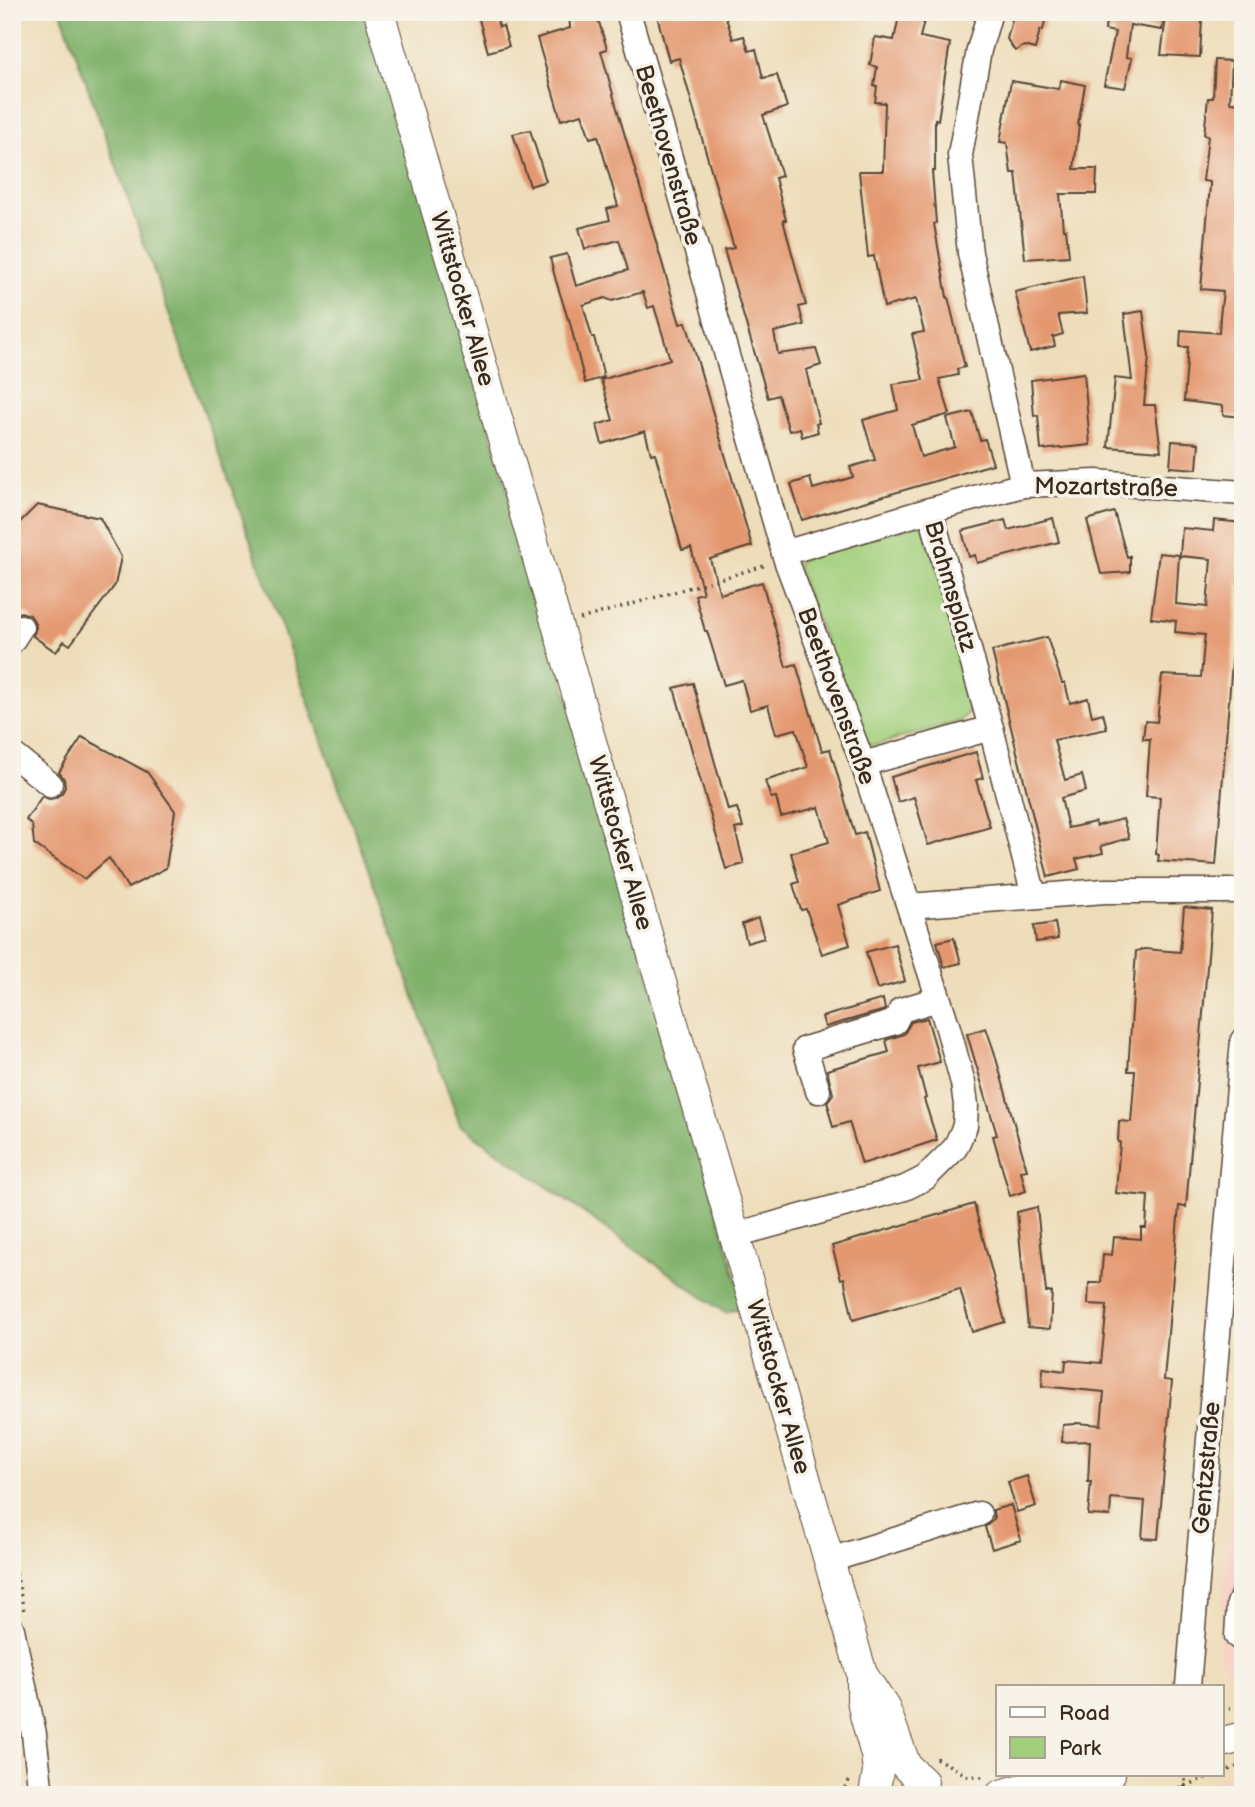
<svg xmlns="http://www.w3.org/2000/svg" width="1255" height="1807" font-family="'Balsamiq Sans',sans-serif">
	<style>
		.built { fill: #f7d1c6 }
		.green { fill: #a2cf7c; stroke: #6e7c4d; stroke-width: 2 }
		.forest { fill: #81b26c; stroke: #5e6e45; stroke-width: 2 }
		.building { fill: #e4986f }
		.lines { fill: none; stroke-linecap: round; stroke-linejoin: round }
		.minor-casing { stroke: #564535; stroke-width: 27 }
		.major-casing { stroke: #564535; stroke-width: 32 }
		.path { stroke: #564535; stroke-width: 3.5; stroke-dasharray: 2 5; stroke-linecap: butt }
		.minor { stroke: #fff; stroke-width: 24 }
		.major { stroke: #fff; stroke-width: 30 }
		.labels { text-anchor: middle; stroke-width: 7; stroke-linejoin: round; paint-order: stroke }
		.street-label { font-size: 24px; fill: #3b2a1e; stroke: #f7f3e8 }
	</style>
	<rect width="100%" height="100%" fill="#f7f3e8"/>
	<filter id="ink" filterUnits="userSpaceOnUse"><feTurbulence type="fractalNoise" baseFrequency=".0143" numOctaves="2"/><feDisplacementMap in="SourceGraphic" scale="14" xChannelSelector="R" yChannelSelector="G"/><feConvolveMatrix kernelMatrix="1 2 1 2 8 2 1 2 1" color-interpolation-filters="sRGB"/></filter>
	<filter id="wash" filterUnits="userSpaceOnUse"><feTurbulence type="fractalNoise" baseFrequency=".00686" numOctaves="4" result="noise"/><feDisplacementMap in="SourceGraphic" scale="28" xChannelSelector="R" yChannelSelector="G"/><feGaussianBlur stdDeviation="1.57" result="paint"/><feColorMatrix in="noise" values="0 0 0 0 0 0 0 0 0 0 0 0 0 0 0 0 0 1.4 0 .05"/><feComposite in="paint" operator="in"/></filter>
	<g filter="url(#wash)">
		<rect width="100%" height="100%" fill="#eeddba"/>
		<!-- built -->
		<g class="built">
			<polygon points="1243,1362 1243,1675 1230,1674 1219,1657"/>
			<polygon points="1243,1769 1243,1795 1210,1794 1212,1782"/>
		</g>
		<!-- green -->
		<polygon class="green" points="920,523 927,531 972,695 970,710 960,721 875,745 868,744 863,739 797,568 799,560"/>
		<!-- forest -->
		<polygon class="forest" points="61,12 369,12 745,1307 725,1313 460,1125"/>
		<g id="blocks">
			<!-- building -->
			<g class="building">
				<polygon points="477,12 495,12 499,27 503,26 509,46 488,52"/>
				<polygon points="569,12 596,12 607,49 601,51 616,105 680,324 686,322 752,546 710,559 720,594 762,582 786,667 796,664 822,751 830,749 855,835 865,832 880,891 838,905 850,945 822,954 806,909 801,910 793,884 799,882 791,853 829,842 819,807 781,817 776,797 771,798 765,781 808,767 796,729 776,734 768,705 750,710 742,680 724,685 707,631 705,631 695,595 703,593 691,548 682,550 655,453 651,454 645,431 602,444 597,425 613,420 601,380 670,359 654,306 648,308 643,292 612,301 605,298 583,305 592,337 594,337 604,377 585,383 569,319 568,319 556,281 550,258 567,254 576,286 628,270 619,240 585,249 579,228 610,220 607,209 618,206 598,136 590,138 582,114 561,120 537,38 570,28"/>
				<polygon points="656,12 724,12 733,39 744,36 749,51 756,49 763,78 777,75 787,107 763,115 782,176 775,178 786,220 783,220 806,305 799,307 804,325 774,332 778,354 816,349 821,365 806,370 819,423 816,424 818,432 802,437 800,428 789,431 778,395 768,398 724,250 734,248 703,142 679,58 669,61"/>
				<polygon points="1014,12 1047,12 1043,30 1040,30 1035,49 1024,46 1015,51 1007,39"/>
				<polygon points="1107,12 1164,12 1162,30 1130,25 1126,57 1132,58 1125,88 1104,85 1115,32 1105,30"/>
				<polygon points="899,16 924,21 920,37 950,43 938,120 935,119 935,171 932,171 936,223 934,224 947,297 948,297 965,367 957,369 958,375 939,379 950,414 912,425 921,457 955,447 947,418 972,412 980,440 985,439 993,464 802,520 791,484 810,478 813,489 853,477 850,467 875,460 863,420 898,410 893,384 923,380 912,334 924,332 916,299 884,307 874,256 868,257 859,171 883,171 885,103 875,102 877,86 874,86 877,67 870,65 875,37 894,40"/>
				<polygon points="1166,17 1202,19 1200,57 1161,55"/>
				<polygon points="1215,60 1232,61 1230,102 1243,103 1243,417 1223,415 1223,406 1184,401 1188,347 1180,347 1181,330 1219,333 1220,316 1223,291 1201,289 1210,186 1210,182 1203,181 1208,136 1204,135 1208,98 1213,98"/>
				<polygon points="1061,80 1085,85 1078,125 1079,125 1074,169 1097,169 1096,194 1060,194 1063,229 1066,229 1069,256 1025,259 1016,173 1011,173 1007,143 1000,142 1011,81 1059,89"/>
				<polygon points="530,130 546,181 530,186 513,134"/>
				<polygon points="1083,276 1087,313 1058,315 1063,334 1053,337 1055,346 1030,352 1015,292"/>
				<polygon points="1143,311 1149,357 1144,405 1155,405 1161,451 1108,447 1115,378 1132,380 1124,314"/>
				<polygon points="1084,373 1090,445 1041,450 1038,415 1034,416 1031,380"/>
				<polygon points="1172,441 1199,443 1197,469 1170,467"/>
				<polygon points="37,505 100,518 121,557 115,585 70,645 64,641 56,652 33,636 36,627 34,621 30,615 21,612 12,615 12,530"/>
				<polygon points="1114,512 1127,557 1130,556 1130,572 1101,574 1087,520"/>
				<polygon points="1053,518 1059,542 977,563 975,555 969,557 962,531 1005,520 1008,530"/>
				<polygon points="1214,520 1243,523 1216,865 1158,861 1159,855 1156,854 1160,797 1146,796 1150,739 1143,739 1145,721 1157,722 1162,675 1201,677 1204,643 1205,635 1175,632 1176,621 1151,618 1159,553 1179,555 1176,604 1207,607 1211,559 1180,556 1182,528 1213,531"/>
				<polygon points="1047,637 1062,683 1065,683 1070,703 1088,698 1092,716 1103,713 1107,729 1054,740 1065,780 1082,775 1086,791 1061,798 1068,828 1095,822 1096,826 1123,819 1129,838 1101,846 1103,853 1076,859 1079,869 1048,877 992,651"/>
				<polygon points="693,683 728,810 737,808 743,827 735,829 744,864 726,869 674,688"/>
				<polygon points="82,737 147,772 175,811 166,868 128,888 109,858 84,879 34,844 32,825 26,820 42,796 49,799 55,798 62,793 65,787 64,779 59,772"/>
				<polygon points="976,752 983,778 976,780 990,827 928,845 914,797 898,802 891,777"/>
				<polygon points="1184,907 1212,910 1186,1207 1179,1206 1164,1380 1172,1381 1158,1539 1142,1538 1145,1501 1111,1498 1110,1516 1088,1515 1091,1482 1088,1482 1090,1441 1062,1442 1063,1425 1075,1424 1076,1423 1101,1425 1104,1392 1042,1386 1043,1368 1065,1371 1066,1360 1101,1363 1107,1305 1088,1304 1089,1283 1101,1283 1103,1254 1112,1255 1114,1237 1141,1239 1141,1228 1146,1228 1148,1196 1116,1193 1120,1142 1118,1142 1119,1121 1131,1122 1135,1071 1128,1071 1136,951 1144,949 1180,952"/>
				<polygon points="758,918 764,938 747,943 742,924"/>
				<polygon points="1055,923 1058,939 1036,942 1034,926"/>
				<polygon points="954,938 961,963 944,967 937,942"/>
				<polygon points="895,944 905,981 877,989 866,952"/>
				<polygon points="883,999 885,1010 825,1027 822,1017"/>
				<polygon points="927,1018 940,1062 918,1068 926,1098 924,1099 937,1140 862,1164 849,1122 833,1127 828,1108 829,1108 827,1102 833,1094 827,1070 889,1052 886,1040 904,1034 911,1022"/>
				<polygon points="986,1028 994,1051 1027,1170 1021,1171 1026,1191 1010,1196 993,1136 997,1135 967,1034"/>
				<polygon points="974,1204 1005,1322 972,1332 960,1289 853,1320 844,1278 841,1279 832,1246"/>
				<polygon points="1037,1207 1046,1292 1052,1292 1050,1329 1028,1327 1017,1212"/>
				<polygon points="1027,1476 1036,1506 1017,1512 1008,1482"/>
				<polygon points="1011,1505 1021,1540 992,1549 985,1527 994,1519 993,1510"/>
			</g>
		</g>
	</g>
	<g filter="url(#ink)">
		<use href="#blocks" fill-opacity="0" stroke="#564535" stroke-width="2"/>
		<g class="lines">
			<defs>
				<g id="minor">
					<polyline points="628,12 786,560 863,764 948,1028 963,1083 966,1105 965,1126 955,1148 925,1178 905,1188 735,1235"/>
					<polyline points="990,12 979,50 960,155 970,253 1023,485"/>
					<polyline points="930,510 1023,485 1096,482 1243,493"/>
					<polyline points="784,553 930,510 991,728 863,764"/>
					<polyline points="12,641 21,627"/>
					<polyline points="991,728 1034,896"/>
					<polyline points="12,754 50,784"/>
					<polyline points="909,906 1105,891 1243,891"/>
					<polyline points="818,1091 805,1049 895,1022 901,1010 938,999"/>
					<polyline points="830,1560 979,1514"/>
					<polyline points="1243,1594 1239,1604 1237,1636 1243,1640"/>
					<polyline points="12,1629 34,1734 41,1795"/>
					<polyline points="1188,1686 1243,1040"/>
				</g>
				<g id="major">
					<polyline points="379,12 862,1674 862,1700 865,1715 876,1755 878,1772 874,1794"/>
					<polyline points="864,1677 885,1709 906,1766 923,1782"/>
					<polyline points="1222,1742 1243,1737"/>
					<polyline points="1065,1792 1082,1782 1110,1774"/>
					<path d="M1001,1795c27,-9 52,-11 81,-13"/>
				</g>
			</defs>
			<!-- minor casing -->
			<use href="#minor" class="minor-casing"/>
			<!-- major casing -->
			<use href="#major" class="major-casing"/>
			<!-- path -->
			<g class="path">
				<polyline points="580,619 764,566"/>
				<polyline points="12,1553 24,1611"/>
				<polyline points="1222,1709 1243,1706"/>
				<polyline points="936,1758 968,1776 983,1777"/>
				<polyline points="1222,1772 1240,1766"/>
				<polyline points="1184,1786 1200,1795"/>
				<polyline points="842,1795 849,1781"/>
				<polyline points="1151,1795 1184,1786 1216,1774"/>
				<polyline points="1183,1795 1186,1774"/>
			</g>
			<!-- minor -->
			<use href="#minor" class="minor"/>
			<!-- major -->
			<use href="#major" class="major"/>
		</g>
	</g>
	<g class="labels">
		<!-- street labels -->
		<g class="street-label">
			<text transform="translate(669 155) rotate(74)" y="8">Beethovenstraße</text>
			<text transform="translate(463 299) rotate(74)" y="8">Wittstocker Allee</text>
			<text transform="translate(1106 487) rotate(1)" y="8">Mozartstraße</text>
			<text transform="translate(951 586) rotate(74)" y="8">Brahmsplatz</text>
			<text transform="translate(837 696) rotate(70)" y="8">Beethovenstraße</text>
			<text transform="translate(621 843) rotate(74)" y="8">Wittstocker Allee</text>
			<text transform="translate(779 1387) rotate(74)" y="8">Wittstocker Allee</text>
			<text transform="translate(1206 1468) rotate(-85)" y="8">Gentzstraße</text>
		</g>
	</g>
	<!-- margin -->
	<rect width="1255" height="1807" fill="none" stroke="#f7f3e8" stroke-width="42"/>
	<!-- legend -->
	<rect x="996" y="1685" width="228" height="91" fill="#f7f3e8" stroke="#aca397" stroke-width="2"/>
	<rect x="1010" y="1707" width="35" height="10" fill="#ffffff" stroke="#aca397" stroke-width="2"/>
	<text x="1059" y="1720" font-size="21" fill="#3b2a1e">Road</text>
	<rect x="1010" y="1737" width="35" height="21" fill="#a2cf7c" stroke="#aca397" stroke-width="2"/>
	<text x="1059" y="1755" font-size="21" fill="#3b2a1e">Park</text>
</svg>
